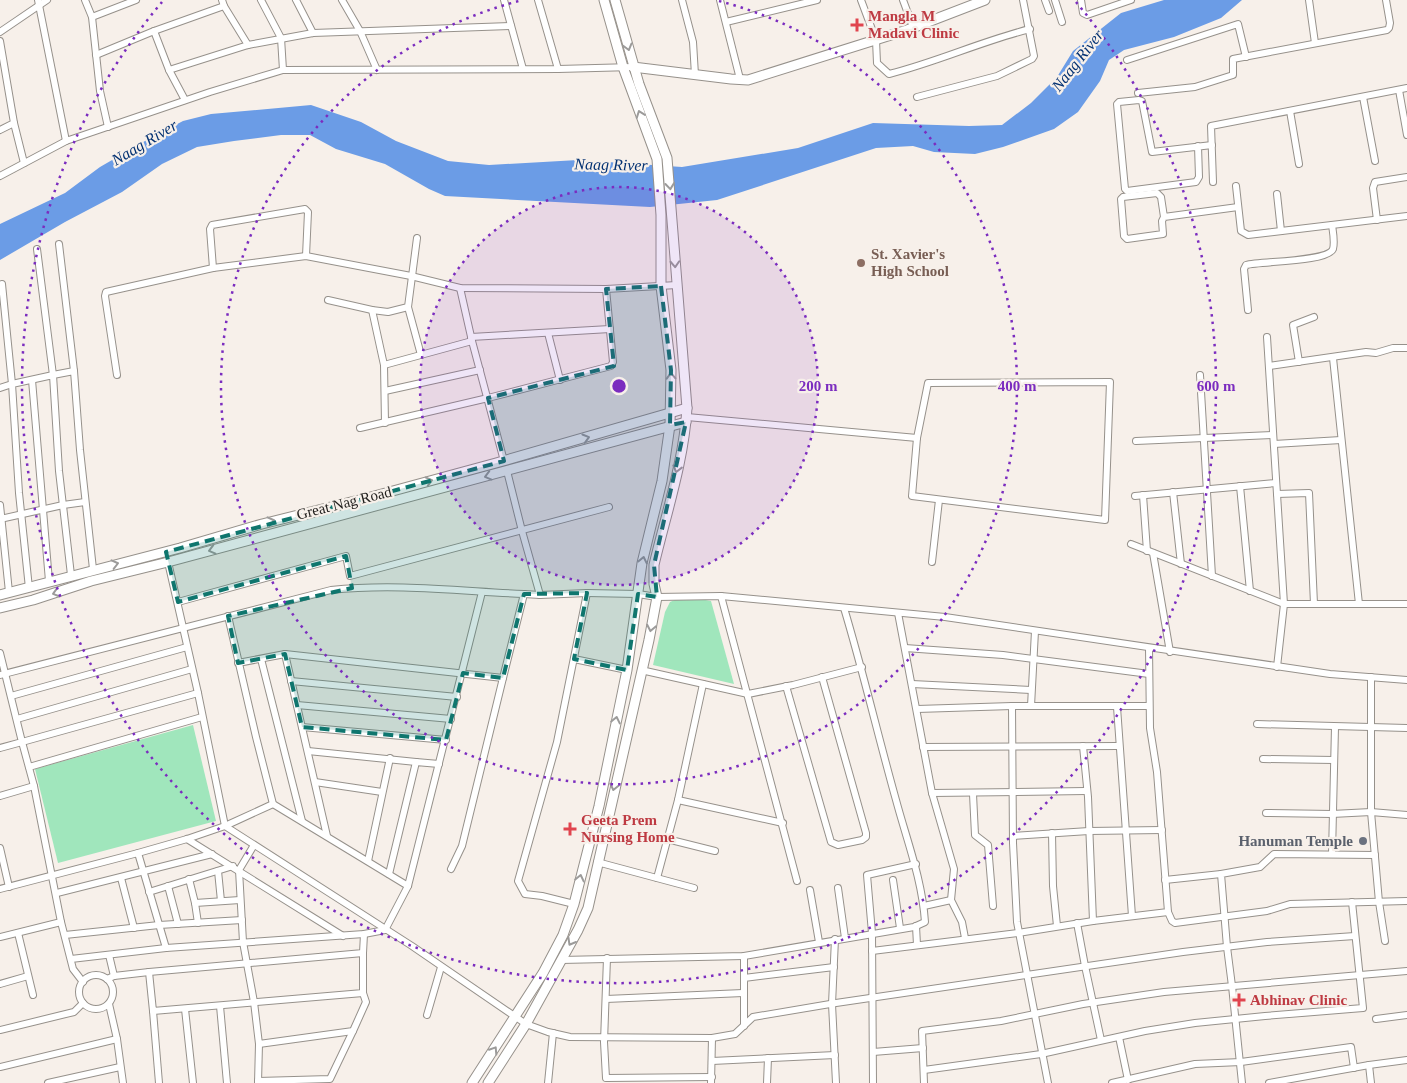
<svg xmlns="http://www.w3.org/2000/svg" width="1407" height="1083" font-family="Georgia,serif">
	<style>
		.green { fill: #a0e6bc }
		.water { fill: #6b9ce6 }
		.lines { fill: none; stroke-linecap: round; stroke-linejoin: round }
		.street-casing { stroke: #96918b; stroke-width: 8 }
		.secondary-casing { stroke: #96918b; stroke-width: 11 }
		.street { stroke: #fff; stroke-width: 6 }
		.secondary { stroke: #fff; stroke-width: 9 }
		.oneway { stroke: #9c9b9a }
		.marked { fill: #0f766e; fill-opacity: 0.2; stroke: #0f766e; stroke-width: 4; stroke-dasharray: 10 6; stroke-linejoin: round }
		.ring { fill: none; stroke: #7b2cbf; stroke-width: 2.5; stroke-dasharray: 2.5 5 }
		.health-dot { fill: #e0444e; stroke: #f7f0ea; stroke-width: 2 }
		.education-dot { fill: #8d6e63; stroke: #f7f0ea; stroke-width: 2 }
		.worship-dot { fill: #6b7280; stroke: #f7f0ea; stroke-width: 2 }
		.labels { text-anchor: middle; stroke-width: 4.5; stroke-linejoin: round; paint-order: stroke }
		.health-label { font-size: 15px; font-weight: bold; fill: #be3a42; stroke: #f7f0ea; text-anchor: start }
		.education-label { font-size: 15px; font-weight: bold; fill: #785e54; stroke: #f7f0ea; text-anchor: start }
		.street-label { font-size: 15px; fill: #22201e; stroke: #f7f0ea }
		.worship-label { font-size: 15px; font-weight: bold; fill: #5b616d; stroke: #f7f0ea; text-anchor: end }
		.water-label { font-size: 16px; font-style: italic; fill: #033172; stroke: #f7f0ea }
		.centre { fill: #7b2cbf; stroke: #f7f0ea; stroke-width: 2.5 }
		.ring-label { font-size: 15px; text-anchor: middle; font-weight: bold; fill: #7b2cbf; stroke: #f7f0ea; stroke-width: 4.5; stroke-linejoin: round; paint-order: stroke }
	</style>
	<rect width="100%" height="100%" fill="#f7f0ea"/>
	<!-- green -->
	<g class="green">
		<polygon points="684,596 711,601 734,684 653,665 665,612 670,602"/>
		<polygon points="193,725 216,821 58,863 35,769"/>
	</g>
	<!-- water -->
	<polygon class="water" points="1164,0 1242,0 1221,18 1174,37 1124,50 1109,60 1100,81 1078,112 1054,129 1003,147 975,154 934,152 913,146 876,148 717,200 650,207 445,196 429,189 385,164 336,149 310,135 281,135 234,141 197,147 162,164 122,192 65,222 0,260 0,224 65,193 100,167 145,141 183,121 211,114 311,105 361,122 396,141 448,161 489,165 578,160 682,167 798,148 873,123 969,126 1002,125 1031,103 1057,77 1073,51 1121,13"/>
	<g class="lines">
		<defs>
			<g id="street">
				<polyline points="38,0 66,141 210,92 283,70 558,69 633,67"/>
				<polyline points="85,0 92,17 100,91 108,127"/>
				<polyline points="261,0 281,38 283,70"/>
				<polyline points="296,0 313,33"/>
				<polyline points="342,0 360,31 377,70"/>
				<polyline points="504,0 523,69"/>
				<polyline points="538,0 558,69"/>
				<polyline points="682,0 693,42 695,75"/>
				<polyline points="720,0 740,79"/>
				<path d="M861,0l15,40 1,23 12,11c48,-12 93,-33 141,-45"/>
				<polyline points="903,0 913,27"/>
				<polyline points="1045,0 1049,11"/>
				<polyline points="1055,0 1062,22"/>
				<polyline points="1081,0 1083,13 1087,15 1131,0"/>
				<polyline points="1309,0 1315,43"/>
				<polyline points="224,6 248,45"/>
				<polyline points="92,17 136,0"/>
				<polyline points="726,22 817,0"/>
				<polyline points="154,31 169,70 185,100"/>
				<polyline points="0,32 47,0"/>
				<polyline points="0,41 14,123 0,130"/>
				<polyline points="96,55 154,31 224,6 222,0"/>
				<polyline points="1127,60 1238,24 1246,57"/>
				<polyline points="169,70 248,45 313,33 511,26"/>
				<polyline points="1399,90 1407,135"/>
				<polyline points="1138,93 1195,87 1233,75 1233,59 1387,30 1389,28 1390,23 1386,0"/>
				<polyline points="917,97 997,76 1032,59 1034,56 1023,0"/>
				<polyline points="1363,97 1375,161"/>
				<polyline points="1290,111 1299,164"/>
				<polyline points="14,123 24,163"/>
				<polyline points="1198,146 1199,177 1196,182 1127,191 1125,189 1117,104 1119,102 1139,100 1142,101 1152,152 1212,145"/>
				<polyline points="0,176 66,141"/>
				<polyline points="1213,182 1211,126 1407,88"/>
				<polyline points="1236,186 1241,231 1248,235 1407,216"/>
				<polyline points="1277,194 1281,231"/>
				<polyline points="1164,217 1161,197 1157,193 1123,197 1121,199 1124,236 1127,239 1163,234 1162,221 1164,217 1238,207"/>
				<polyline points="1377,220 1373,188 1375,182 1407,177"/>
				<polyline points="59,244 74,371"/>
				<polyline points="37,249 53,375 74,371 80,450 93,569"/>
				<polyline points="213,268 210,229 212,225 305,209 308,212 306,256"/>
				<polyline points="460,288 472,341 504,461"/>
				<polyline points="328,300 372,310 388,312 408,307 417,238"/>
				<polyline points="408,307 421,355"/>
				<polyline points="372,310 384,365 385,423"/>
				<path d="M1248,310l-4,-41 2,-4c15,-4 82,-3 87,-16 2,-7 0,-17 -1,-24"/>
				<polyline points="548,333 560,380"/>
				<polyline points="471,337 610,329"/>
				<polyline points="1267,337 1284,604 1277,667"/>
				<polyline points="1333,358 1359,604"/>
				<polyline points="1299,362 1293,325 1314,317"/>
				<polyline points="384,365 472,341"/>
				<polyline points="1269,366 1366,352 1376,353 1393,348 1407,348"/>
				<polyline points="117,375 105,296 106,292 213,268 306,256 411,276 460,288 606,289 677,285"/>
				<polyline points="1200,375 1212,576"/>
				<polyline points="32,380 49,581"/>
				<polygon points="1110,382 1105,520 912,496 917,438 928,383"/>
				<polyline points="0,388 12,384 2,284"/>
				<polyline points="385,391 480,370"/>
				<polyline points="687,417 917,438"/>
				<polyline points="360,428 488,398 611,366 613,362 606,289"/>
				<polyline points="1136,441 1273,435"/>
				<polyline points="1274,444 1341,440"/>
				<polyline points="507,471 522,531 540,595"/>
				<polyline points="1240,486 1250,591"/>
				<polyline points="1173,492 1181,564"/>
				<polyline points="1277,494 1309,493 1314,604"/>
				<polyline points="1143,495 1147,551"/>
				<polyline points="1135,496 1276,483"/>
				<polyline points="0,505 9,592"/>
				<polyline points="0,519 63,505 85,502"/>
				<polyline points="1131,544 1284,604 1407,604"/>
				<polyline points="1153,553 1170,652"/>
				<polyline points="168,562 198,693 225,826 412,946 526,1024 548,1032 570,1037 712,1038 735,1034 753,1017 836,1003 1183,952 1267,942 1355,936"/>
				<polyline points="932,562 939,500"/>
				<polyline points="29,588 19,493 12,384 53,375 59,471 71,575"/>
				<polyline points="587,593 638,594 657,597 721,596 945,617 1330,674 1407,680"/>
				<polyline points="524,594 540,595 587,593 557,742 518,881 525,894 542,896 574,904"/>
				<polyline points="721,596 797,881"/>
				<polyline points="178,602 346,556 350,576 609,507"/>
				<polyline points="898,613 932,793 954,869 951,900 962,922 965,938"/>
				<polyline points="228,616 256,737 273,804 408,886"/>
				<polyline points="905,648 1003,655 1149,674"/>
				<polyline points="0,653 22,742 0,748"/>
				<polyline points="285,654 327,836"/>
				<polyline points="261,659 302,821"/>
				<polyline points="574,659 627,670"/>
				<polyline points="641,670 748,694 793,685 862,667"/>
				<path d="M0,675l331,-85c64,-7 129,1 193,4l-21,84 -218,-24 -47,9"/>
				<polyline points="1371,677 1371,812 1379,902 1385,941"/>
				<polyline points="291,681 457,697"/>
				<polyline points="912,684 1031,690"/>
				<polyline points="786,686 831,842 838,845 862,840 866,837 866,833 822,677"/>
				<polyline points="11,696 187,647"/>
				<polyline points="297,705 451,719"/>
				<polyline points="1012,706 1013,843 1017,922 1048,1083"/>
				<polyline points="1031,706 1035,631"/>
				<polyline points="1117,707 1132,916"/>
				<polyline points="917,709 1012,706 1149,706"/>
				<polyline points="17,719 192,669"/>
				<polyline points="1257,724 1407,728"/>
				<polyline points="302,727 446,740"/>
				<polyline points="1083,746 1088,797 1093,921"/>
				<polyline points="923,747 1119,746"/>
				<polyline points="308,751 416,762"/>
				<polyline points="1263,759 1334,760"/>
				<polyline points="29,767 202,717"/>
				<polyline points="315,782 382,792"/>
				<polyline points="932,793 1086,791"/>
				<polyline points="973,794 975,835 988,845 993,906"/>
				<polyline points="0,796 34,786"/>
				<polyline points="678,800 783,823"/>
				<polyline points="1266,813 1332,814 1371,812 1407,815"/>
				<polyline points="1052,833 1053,886 1057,926"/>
				<polyline points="1013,836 1089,831 1162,830"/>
				<polyline points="187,839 343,936"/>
				<polyline points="667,839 715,851"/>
				<polyline points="254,845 239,870 243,942 254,1002 259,1044 353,1031 366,1002 363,993"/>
				<polyline points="0,848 9,887"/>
				<polyline points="138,853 166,948"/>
				<polyline points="1332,854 1335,727"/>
				<polyline points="368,861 390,758"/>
				<polyline points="597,862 694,888"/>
				<polyline points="451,869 462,846 503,678"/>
				<polyline points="218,871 221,901"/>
				<polyline points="389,874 416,762 439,764"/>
				<polyline points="121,878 134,928"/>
				<polyline points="657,878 678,800 703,684"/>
				<polyline points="189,879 195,903 198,923"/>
				<polyline points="893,880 900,928"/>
				<polyline points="1165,880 1221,874"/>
				<polyline points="168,886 178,924"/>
				<polyline points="838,888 845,938"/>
				<polyline points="0,889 138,853 187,839 225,826 273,804"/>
				<polyline points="810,890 819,942"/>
				<polyline points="149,892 233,866"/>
				<polyline points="57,893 212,854"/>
				<polyline points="195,903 240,900"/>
				<polyline points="924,906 951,900"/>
				<polyline points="1168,912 1172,921 1175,923 1267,911 1290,904 1407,901"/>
				<polyline points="61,922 34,786 22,742 198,693"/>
				<polyline points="1077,923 1085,966 1101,1040"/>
				<polyline points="916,926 917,945"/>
				<polyline points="18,933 33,995"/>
				<polyline points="65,935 159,925 242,920"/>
				<polyline points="0,937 61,922 73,969 83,982"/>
				<polyline points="835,939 832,1004 836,1083"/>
				<polyline points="872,951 1018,933 1093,921 1168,912 1157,772 1150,728 1149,648"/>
				<polyline points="109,955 114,976"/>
				<polyline points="607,958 604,1042 606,1078 712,1077"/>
				<polyline points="71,959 166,948 364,934 385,930 408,886 482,592"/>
				<path d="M561,960l183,-4 170,-29 11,-5c-3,-43 -18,-81 -29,-122 -18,-64 -33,-129 -52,-192"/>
				<polyline points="149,972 153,1011 363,993 363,953"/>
				<circle cx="96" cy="992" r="17"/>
				<polyline points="744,978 744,956"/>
				<polyline points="107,979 114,976 149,972 363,953 364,934"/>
				<polyline points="0,984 28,976"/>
				<polyline points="606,999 743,993"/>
				<polyline points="109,1004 117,1039 123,1083"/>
				<polyline points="220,1006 227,1083"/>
				<polyline points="185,1009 193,1083"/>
				<polyline points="153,1011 159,1083"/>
				<polyline points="427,1015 441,967"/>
				<polyline points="1376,1019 1407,1015"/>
				<polyline points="744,1026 744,978 834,967"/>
				<polyline points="0,1030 74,1012 83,1003"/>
				<polyline points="1119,1037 1128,1080"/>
				<polyline points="873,1052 923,1048"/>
				<polyline points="712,1061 835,1055"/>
				<polyline points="1369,1065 1371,1083"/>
				<polyline points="0,1067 117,1039"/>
				<polyline points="924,1070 1041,1054 1145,1031 1195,1023 1265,1016 1363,1008 1352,902"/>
				<polyline points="258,1081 330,1079 353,1031"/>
				<polyline points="48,1083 120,1067"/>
				<polyline points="258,1083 259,1044"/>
				<polyline points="548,1083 553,1033"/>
				<polyline points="711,1083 712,1038"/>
				<polyline points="767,1083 768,1058"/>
				<polyline points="873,1083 872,933 867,875 916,864"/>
				<polyline points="924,1083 922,1031 1001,1021 1083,1004 1164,992 1407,971"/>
				<polyline points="1112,1083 1195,1064 1241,1062 1351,1047 1354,1068"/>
				<polyline points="1242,1083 1232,986 1227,947 1221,874 1260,867 1274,854 1375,855"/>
				<polyline points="1269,1083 1369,1065 1407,1060"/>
			</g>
			<g id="secondary">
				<polyline points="633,67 731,79 748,80 907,30 985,0"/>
				<polyline points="0,595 180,548 262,524 367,498 496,463 687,408"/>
				<polyline points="0,608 33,600 91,581 168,562 686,422"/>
				<polyline points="472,1083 543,973 563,935 574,904 599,806 627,670 642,563 662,481 670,425 671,370 661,286 661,215 657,159 623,67 604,0"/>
				<path d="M488,1083l38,-59 52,-94 10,-22 61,-268 8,-43 -3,-13v-19c12,-51 30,-104 33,-157l-20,-250 -28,-74 -24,-84"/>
			</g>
		</defs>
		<!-- street casing -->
		<use href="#street" class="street-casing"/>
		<!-- secondary casing -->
		<use href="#secondary" class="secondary-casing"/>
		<!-- street -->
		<use href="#street" class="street"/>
		<!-- secondary -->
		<use href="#secondary" class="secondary"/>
	</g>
	<!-- one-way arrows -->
	<defs><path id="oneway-chevron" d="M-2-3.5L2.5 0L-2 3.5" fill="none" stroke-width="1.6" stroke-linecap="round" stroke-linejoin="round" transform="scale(1.25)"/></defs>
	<g class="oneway">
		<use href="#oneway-chevron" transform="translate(628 47) rotate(75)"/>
		<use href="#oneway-chevron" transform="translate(640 114) rotate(-110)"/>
		<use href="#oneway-chevron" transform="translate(670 186) rotate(84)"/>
		<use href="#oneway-chevron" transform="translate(675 264) rotate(87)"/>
		<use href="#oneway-chevron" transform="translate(671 376) rotate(-92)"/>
		<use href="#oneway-chevron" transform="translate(586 438) rotate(-16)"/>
		<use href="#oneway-chevron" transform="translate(677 469) rotate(104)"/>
		<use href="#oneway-chevron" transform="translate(488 476) rotate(165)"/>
		<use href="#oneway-chevron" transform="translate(429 481) rotate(-15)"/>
		<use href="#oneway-chevron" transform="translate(271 521) rotate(-14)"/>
		<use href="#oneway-chevron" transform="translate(212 550) rotate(165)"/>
		<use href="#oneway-chevron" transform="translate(643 560) rotate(-78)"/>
		<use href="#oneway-chevron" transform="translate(115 564) rotate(-14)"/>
		<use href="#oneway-chevron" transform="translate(56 593) rotate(163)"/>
		<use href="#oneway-chevron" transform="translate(651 628) rotate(101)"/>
		<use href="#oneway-chevron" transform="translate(616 720) rotate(-78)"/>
		<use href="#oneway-chevron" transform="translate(614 787) rotate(103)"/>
		<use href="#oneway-chevron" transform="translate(580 878) rotate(-77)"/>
		<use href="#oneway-chevron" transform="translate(571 942) rotate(120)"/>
		<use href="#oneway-chevron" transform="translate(494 1050) rotate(-57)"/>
	</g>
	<!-- marked area -->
	<path class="marked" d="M661,286l10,84 -1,55 16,-3 -32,143 3,32 -19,-3 -11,76 -53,-11 13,-66 -63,1 -21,84 -40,-5 -17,67 -144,-13 -17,-73 -47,9 -10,-47 124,-28 -6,-32 -168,46 -12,-50 338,-91 -16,-63 126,-32 -8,-77z"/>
	<!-- distance rings -->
	<circle cx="619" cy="386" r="199" fill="#7b2cbf" fill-opacity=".12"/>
	<g class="ring">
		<circle cx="619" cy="386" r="199"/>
		<path d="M719 1A398 398 0 1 1 519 1"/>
		<path d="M1076 2A597 597 0 1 1 162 2"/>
	</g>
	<!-- markers -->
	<g class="health-dot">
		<path d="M854.5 17.5h5v5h5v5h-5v5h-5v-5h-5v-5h5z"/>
		<path d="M567.5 821.5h5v5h5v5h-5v5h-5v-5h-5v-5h5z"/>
		<path d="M1236.5 992.5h5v5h5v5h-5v5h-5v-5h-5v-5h5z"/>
	</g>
	<circle class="education-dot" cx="861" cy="263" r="5"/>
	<circle class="worship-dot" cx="1363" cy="841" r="5"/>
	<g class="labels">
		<!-- health labels -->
		<g class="health-label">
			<text x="868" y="21">Mangla M<tspan x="868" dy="17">Madavi Clinic</tspan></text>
			<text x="581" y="825">Geeta Prem<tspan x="581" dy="17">Nursing Home</tspan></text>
			<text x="1250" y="1005">Abhinav Clinic</text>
		</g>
		<!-- education labels -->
		<g class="education-label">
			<text x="871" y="259">St. Xavier's<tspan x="871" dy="17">High School</tspan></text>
		</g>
		<!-- street labels -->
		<g class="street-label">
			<text transform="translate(344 503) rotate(-14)" y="5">Great Nag Road</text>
		</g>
		<!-- worship labels -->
		<g class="worship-label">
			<text x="1353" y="846">Hanuman Temple</text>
		</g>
		<!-- water labels -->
		<g class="water-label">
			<text transform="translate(1077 60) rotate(-52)" y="6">Naag River</text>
			<text transform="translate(144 142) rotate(-31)" y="6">Naag River</text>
			<text transform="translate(611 164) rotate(1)" y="6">Naag River</text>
		</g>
	</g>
	<circle cx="619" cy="386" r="8" class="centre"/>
	<g class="ring-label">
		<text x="818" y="391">200 m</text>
		<text x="1017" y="391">400 m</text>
		<text x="1216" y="391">600 m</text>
	</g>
</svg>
